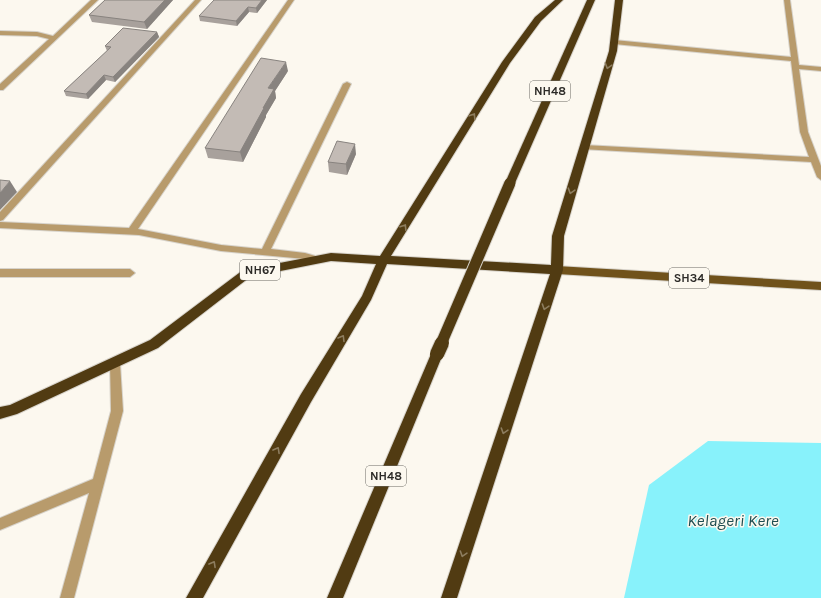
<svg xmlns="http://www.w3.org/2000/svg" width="821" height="598" font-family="Karla,sans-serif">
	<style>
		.water { fill: #88f2fb }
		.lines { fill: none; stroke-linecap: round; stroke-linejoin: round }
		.street-casing { stroke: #d7d3cb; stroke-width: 2 }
		.primary-casing { stroke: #d7d3cb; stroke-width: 2 }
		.highway-casing { stroke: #d7d3cb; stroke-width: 2 }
		.street { fill: #b89b6c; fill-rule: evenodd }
		.primary { fill: #70521b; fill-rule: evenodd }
		.highway { fill: #513b12; fill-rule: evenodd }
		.highway-bridge-far1-casing { stroke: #d7d3cb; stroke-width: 13; stroke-linecap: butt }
		.highway-bridge-casing { stroke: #d7d3cb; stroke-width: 16; stroke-linecap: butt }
		.highway-bridge-far1 { stroke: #513b12; stroke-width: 11 }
		.highway-bridge { stroke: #513b12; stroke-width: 14 }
		.wall { fill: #a8a19c }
		.shaded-wall { fill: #88837f }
		.building { fill: #c3bbb5; stroke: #88837f }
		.oneway { stroke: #8d7d5f }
		.labels { text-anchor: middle; stroke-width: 3; stroke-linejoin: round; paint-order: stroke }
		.shield { fill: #fcf8ef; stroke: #6a6863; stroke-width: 1 }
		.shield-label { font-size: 12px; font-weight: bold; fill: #2c2a27 }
		.near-water-label { font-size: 17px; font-style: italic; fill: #1e4d51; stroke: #fcf8ef }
	</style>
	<rect width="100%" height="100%" fill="#fcf8ef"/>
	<!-- water -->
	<polygon class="water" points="708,441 821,443 821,598 624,598 649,485"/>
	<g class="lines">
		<defs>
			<g id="street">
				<polygon points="91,0 98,0 3,90 0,90 0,84 49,39 37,36 0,35 0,31 37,32 53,36"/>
				<polygon points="195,0 201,0 3,220 0,221 0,212"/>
				<polygon points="288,0 294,0 138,229 221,245 262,249 343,84 347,82 351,84 271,249 305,253 319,257 321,259 319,261 316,262 305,259 221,251 139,235 0,228 0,222 129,228"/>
				<polygon points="784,0 790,0 799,65 821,67 821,71 799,69 808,132 821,166 821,180 817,177 811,162 581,149 581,145 584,145 809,157 800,132 791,61 614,44 611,42 614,40 791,57"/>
				<polygon points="0,269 130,269 135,273 130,277 0,277"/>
				<polygon points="115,359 119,360 120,363 123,411 74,598 60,598 89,493 0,530 0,518 93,479 111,411 110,363 111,360"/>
			</g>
			<polygon id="primary" points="557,266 821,282 821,290 557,274 552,270"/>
			<g id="highway">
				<polygon points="555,0 563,0 541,21 510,63 391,256 551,265 552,236 609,51 615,0 623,0 617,51 564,236 563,270 457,598 441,598 550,274 387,264 371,300 311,402 203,598 186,598 301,394 362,296 376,264 331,261 250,277 158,348 17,414 0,419 0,407 10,405 150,340 243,270 331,253 380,256 502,62 535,17"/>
				<polygon points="587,0 595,0 515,183 510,186 506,185 505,183"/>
				<polygon points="437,349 442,350 443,354 343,598 327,598 431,354 432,350"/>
			</g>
		</defs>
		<!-- street casing -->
		<use href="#street" class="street-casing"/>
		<!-- primary casing -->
		<use href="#primary" class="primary-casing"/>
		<!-- highway casing -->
		<use href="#highway" class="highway-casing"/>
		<!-- street -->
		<use href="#street" class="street"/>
		<!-- primary -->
		<use href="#primary" class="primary"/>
		<!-- highway -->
		<use href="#highway" class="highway"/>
		<defs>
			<polyline id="highway-bridge-far1" points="441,344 510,183"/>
			<polyline id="highway-bridge" points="437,354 442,343"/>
		</defs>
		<!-- highway-bridge-far1 casing -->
		<use href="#highway-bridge-far1" class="highway-bridge-far1-casing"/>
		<!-- highway-bridge casing -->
		<use href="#highway-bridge" class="highway-bridge-casing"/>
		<!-- highway-bridge-far1 -->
		<use href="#highway-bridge-far1" class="highway-bridge-far1"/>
		<!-- highway-bridge -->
		<use href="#highway-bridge" class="highway-bridge"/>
	</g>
	<!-- wall -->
	<g class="wall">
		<polygon points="105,0 173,0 147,29 92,22 89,15"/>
		<polygon points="267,0 257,13 249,12 237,26 200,21 199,16"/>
		<polygon points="157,32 159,37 115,82 106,80 88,99 66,96 64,91 107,51 105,46"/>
		<polygon points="288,71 275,91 276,98 266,115 266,117 243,162 208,158 205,148"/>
		<polygon points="356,154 347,175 329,172 328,162"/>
	</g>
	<!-- shaded-wall -->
	<g class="shaded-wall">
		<polygon points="165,0 173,0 147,29 144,22"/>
		<polygon points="262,0 267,0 257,13 256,8"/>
		<polygon points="248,7 249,12 237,26 236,21"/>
		<polygon points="157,32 159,37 115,82 113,77"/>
		<polygon points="286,62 288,71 275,91 276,98 266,115 266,117 243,162 240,152 263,108 268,88"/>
		<polygon points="104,75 106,80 88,99 86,94"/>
		<polygon points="355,144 356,154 347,175 346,164"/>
		<polygon points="10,181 17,192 0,210 0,193"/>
	</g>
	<!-- building -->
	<g class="building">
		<polygon points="105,0 165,0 144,22 89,15"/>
		<polygon points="214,0 262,0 256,8 248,7 236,21 199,16"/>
		<polygon points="123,28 157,32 113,77 104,75 86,94 64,91 111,47 105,46"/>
		<polygon points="261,58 286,62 268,88 274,89 263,108 264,108 240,152 205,148"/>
		<polygon points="337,141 355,144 346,164 328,162"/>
		<polygon points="0,180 10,181 0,193"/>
	</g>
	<!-- one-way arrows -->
	<defs><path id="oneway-chevron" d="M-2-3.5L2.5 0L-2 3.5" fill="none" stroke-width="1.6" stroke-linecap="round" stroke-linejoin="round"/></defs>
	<g class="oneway">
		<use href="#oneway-chevron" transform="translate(608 66) rotate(107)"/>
		<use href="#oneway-chevron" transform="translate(473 116) rotate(-58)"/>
		<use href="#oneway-chevron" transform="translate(571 191) rotate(107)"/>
		<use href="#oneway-chevron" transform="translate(404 227) rotate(-58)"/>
		<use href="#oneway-chevron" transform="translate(545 307) rotate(108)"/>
		<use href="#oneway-chevron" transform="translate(342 338) rotate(-59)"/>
		<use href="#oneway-chevron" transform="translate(504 431) rotate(108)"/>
		<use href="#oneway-chevron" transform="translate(277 450) rotate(-61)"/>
		<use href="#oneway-chevron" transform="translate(463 554) rotate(108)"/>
		<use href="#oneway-chevron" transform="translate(213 564) rotate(-61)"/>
	</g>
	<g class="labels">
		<!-- shield labels -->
		<g class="shield">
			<rect x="530" y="81" width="40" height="20" rx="3"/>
			<rect x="240" y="260" width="40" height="20" rx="3"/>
			<rect x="669" y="268" width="40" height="20" rx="3"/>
			<rect x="366" y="466" width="40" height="20" rx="3"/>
		</g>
		<g class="shield-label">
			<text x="550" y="95">NH48</text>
			<text x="260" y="274">NH67</text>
			<text x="689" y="282">SH34</text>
			<text x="386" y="480">NH48</text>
		</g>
		<!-- near-water labels -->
		<g class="near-water-label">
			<text x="733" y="526">Kelageri Kere</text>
		</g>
	</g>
</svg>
